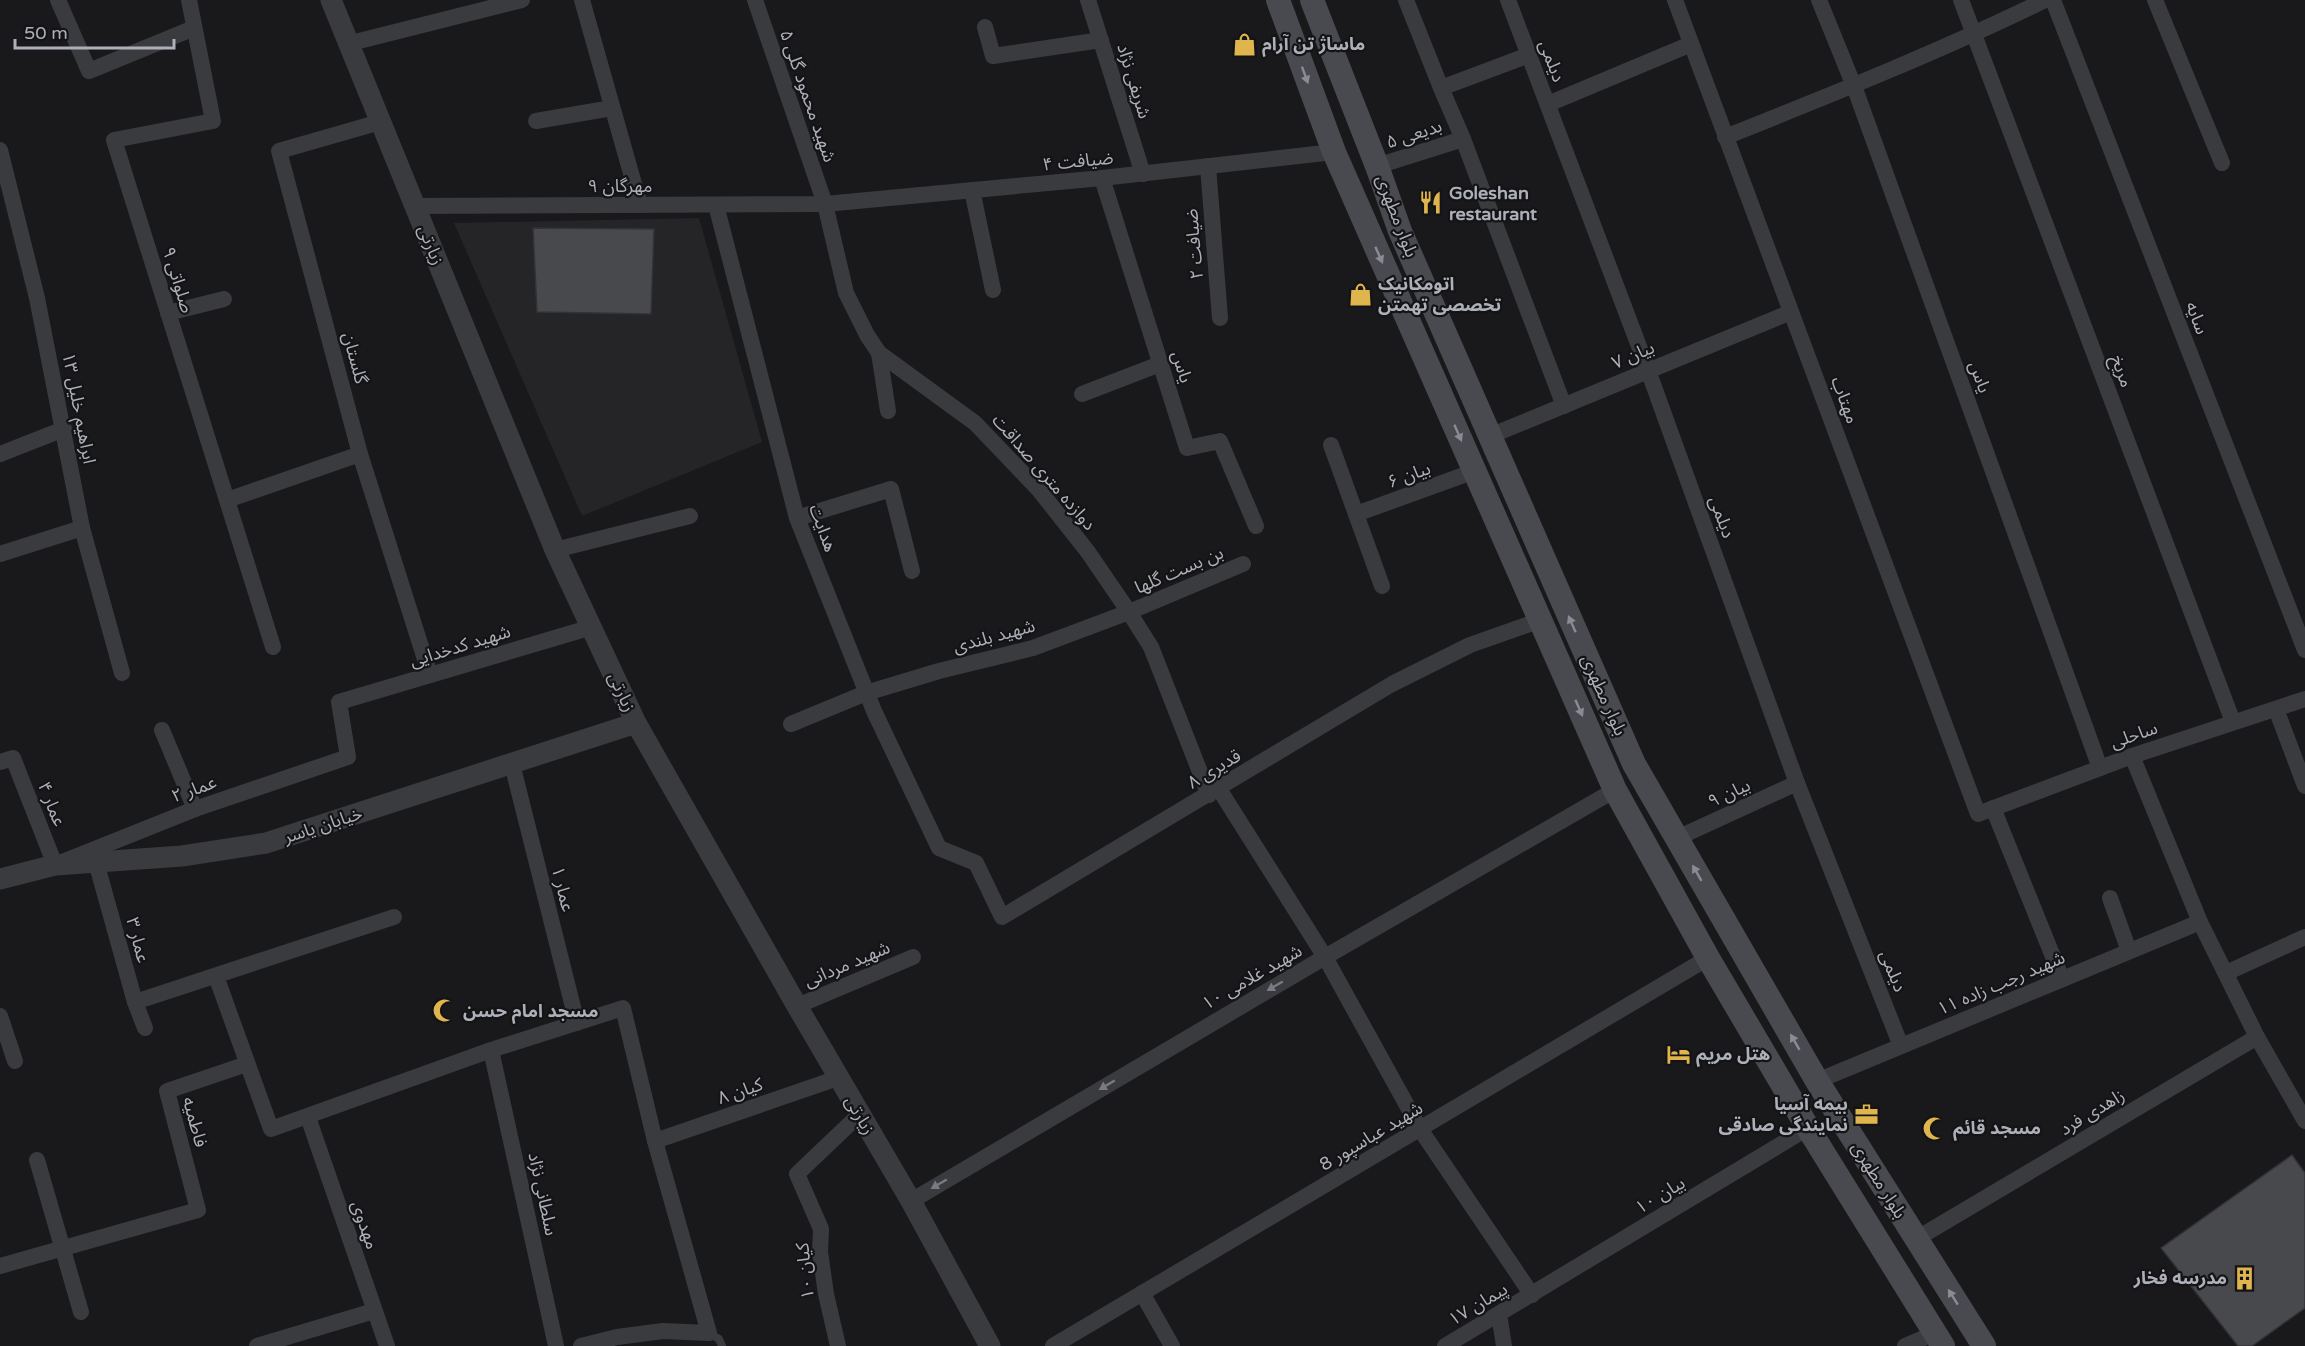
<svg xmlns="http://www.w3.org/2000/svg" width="2305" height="1346" font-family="'Varela Round','Noto Sans Arabic',sans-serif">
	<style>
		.built { fill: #252528 }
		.building { fill: #48494d; stroke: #333337; stroke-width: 1.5 }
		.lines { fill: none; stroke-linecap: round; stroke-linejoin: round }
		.service { stroke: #3a3b3f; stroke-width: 8 }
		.minor { stroke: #3a3b3f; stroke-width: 16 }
		.tertiary { stroke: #3a3b3f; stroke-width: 21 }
		.secondary { stroke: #494a4f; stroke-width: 24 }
		.oneway { fill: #8a8c94 }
		.oneway2 { fill: #797b82 }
		.labels { text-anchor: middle; stroke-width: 4.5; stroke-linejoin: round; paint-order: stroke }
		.poi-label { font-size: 18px; font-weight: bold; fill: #adb0b9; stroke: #141416; text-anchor: start }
		.street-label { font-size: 18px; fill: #adb0b9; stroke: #141416 }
	</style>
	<rect width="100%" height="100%" fill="#19191b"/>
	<!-- built -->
	<polygon class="built" points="699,218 762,442 582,516 454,223"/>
	<!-- building -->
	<g class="building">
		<polygon points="533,228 654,229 651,314 537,312"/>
		<polygon points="2292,1155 2305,1173 2305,1308 2252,1346 2238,1346 2161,1248"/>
	</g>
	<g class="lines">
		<!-- service -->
		<polyline class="service" points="709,1333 719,1339 722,1346"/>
		<!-- minor -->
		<g class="minor">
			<polyline points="58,0 89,71 194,28"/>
			<polyline points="189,0 213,121 114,140 273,647"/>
			<polyline points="582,0 640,205"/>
			<polyline points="755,0 825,204 846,293 867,335 879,353 975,423 1039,490 1088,552 1129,612 1151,647 1209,795"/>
			<polyline points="1088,0 1143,174"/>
			<polyline points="1406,0 1441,88 1463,139 1564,406"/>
			<polyline points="1508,0 1648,370 1797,783 1901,1046"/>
			<polyline points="1675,0 1978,814 2132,756 2305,699"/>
			<polyline points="1819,0 1854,86 2100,768"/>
			<polyline points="1961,0 2233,722"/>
			<polyline points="2053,0 2305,650"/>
			<polyline points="2155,0 2222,163"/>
			<polyline points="985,27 993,56 1101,40"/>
			<polyline points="347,44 522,0"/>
			<polyline points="1441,88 1529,55"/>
			<polyline points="1548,104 1691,44"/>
			<polyline points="536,121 612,108"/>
			<polyline points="380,122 279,151 360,454 430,675"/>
			<path d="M1725,137c108,-43 216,-86 320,-137"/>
			<polyline points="0,150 37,298 82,528 122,673"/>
			<polyline points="1208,166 1220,318"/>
			<polyline points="1377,166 1463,139"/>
			<polyline points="1102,178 1187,448 1220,441 1256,526"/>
			<polyline points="972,190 993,290"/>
			<polyline points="716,205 797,518 874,711 939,848 976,863 1002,917 1392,684 1470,645 1541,620"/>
			<polyline points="416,206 825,204 1102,178 1334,152"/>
			<polyline points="168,313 224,299"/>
			<polyline points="879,353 888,411"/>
			<polyline points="1082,394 1160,364"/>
			<polyline points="1490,436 1791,312"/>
			<polyline points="1331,445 1382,586"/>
			<polyline points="0,454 64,429"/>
			<polyline points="227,500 360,454"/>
			<polyline points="1356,514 1475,471"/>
			<polyline points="797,518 891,489 912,571"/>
			<polyline points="555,550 690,516"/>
			<polyline points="0,554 82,528"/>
			<polyline points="2276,709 2305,786"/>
			<polyline points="791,724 866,693 939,671 1033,648 1129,612 1243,564"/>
			<polyline points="162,730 195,809"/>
			<polyline points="2132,756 2200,922 2257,1037 2305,1121"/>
			<polyline points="0,762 13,758 55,865 195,809 348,757 339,702 592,627"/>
			<polyline points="512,764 577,1023"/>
			<polyline points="1219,789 1325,957 1420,1129 1532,1295"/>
			<polyline points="1993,808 2062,979"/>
			<polyline points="1677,838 1797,783"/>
			<polyline points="96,862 135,1002 145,1028"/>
			<polyline points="2110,898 2129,951"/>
			<polyline points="2226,973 2305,937"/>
			<polyline points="216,976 271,1129 491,1050 623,1008 655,1141 709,1333 663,1331 617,1337 581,1346"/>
			<polyline points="135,1002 394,917"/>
			<polyline points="797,1006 913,957"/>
			<polyline points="0,1016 15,1061"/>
			<polyline points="491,1050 556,1346"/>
			<polyline points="1817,1081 2200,922"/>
			<polyline points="308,1117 387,1346"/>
			<polyline points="655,1141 838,1078"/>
			<polyline points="37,1160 81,1312"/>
			<polyline points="911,1201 1325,957 1615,790"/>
			<polyline points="1916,1239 2257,1037"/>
			<polyline points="0,1266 198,1210 167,1091 247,1064"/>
			<polyline points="1142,1293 1172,1346"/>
			<polyline points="1499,1314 1504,1346"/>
			<polyline points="257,1346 374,1311"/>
			<polyline points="838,1346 826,1294 820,1252 821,1229 797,1174 860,1114"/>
			<polyline points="1053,1346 1708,958"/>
			<polyline points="1445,1346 1808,1128"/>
			<polyline points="1905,1346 1935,1333"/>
		</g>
		<!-- tertiary -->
		<g class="tertiary">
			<polyline points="331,0 555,550 636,723 797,1006 911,1201 990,1346"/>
			<polyline points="0,879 55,865 182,856 266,843 636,723"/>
		</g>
		<!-- secondary -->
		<g class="secondary">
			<polyline points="1278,0 1334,152 1615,790 1708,958 1808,1128 1943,1346"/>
			<polyline points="1312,0 1377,166 1400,231 1634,764 1817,1081 1984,1346"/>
		</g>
	</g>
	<!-- one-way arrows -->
	<defs><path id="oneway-solid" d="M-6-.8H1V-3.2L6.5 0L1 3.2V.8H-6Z" transform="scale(1.5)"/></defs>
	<g class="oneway">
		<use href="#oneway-solid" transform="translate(1305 75) rotate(70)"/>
		<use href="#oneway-solid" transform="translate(1379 255) rotate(66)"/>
		<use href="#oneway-solid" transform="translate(1458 433) rotate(66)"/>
		<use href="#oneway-solid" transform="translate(1572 624) rotate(-114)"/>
		<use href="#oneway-solid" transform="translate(1579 708) rotate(66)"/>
		<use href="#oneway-solid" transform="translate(1697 873) rotate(-120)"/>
		<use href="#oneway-solid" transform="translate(1795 1042) rotate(-120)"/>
		<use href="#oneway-solid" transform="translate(1953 1297) rotate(-122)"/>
	</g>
	<g class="oneway2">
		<use href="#oneway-solid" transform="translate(1275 986) rotate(150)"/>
		<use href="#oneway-solid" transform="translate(1107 1085) rotate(150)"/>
		<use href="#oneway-solid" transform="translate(939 1184) rotate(150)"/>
	</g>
	<!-- icons -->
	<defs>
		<symbol id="shop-bare" viewBox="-9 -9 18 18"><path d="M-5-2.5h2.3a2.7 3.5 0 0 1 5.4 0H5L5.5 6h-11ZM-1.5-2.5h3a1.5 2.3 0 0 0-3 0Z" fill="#dfb54d" stroke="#141416" stroke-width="2.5" paint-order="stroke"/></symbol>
		<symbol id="restaurant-bare" viewBox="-9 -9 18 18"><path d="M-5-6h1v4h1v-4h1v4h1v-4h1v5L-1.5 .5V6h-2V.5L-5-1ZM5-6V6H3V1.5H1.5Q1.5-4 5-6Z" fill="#dfb54d" stroke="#141416" stroke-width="2.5" paint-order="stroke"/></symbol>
		<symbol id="mosque-bare" viewBox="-9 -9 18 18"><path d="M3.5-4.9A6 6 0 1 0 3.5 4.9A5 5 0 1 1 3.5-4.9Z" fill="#dfb54d" stroke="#141416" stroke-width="2.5" paint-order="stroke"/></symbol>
		<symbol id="hotel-bare" viewBox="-9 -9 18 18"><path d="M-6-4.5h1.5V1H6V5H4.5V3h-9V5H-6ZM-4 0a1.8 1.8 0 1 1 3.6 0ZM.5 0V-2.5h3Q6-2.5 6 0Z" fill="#dfb54d" stroke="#141416" stroke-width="2.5" paint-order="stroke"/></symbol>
		<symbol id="office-bare" viewBox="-9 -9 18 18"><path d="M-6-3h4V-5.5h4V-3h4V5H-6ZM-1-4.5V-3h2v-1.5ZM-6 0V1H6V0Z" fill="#dfb54d" stroke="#141416" stroke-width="2.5" paint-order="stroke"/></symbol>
		<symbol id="building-bare" viewBox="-9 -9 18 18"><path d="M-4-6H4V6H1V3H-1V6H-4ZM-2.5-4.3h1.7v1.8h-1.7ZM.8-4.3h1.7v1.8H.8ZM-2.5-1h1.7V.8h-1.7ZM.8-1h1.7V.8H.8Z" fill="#dfb54d" stroke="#141416" stroke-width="2.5" paint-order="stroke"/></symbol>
	</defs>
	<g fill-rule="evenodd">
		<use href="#shop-bare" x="1228" y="28" width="33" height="33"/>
		<use href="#restaurant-bare" x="1414" y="186" width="33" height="33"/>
		<use href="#shop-bare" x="1344" y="278" width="33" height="33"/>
		<use href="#mosque-bare" x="428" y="994" width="33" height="33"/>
		<use href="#hotel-bare" x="1662" y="1038" width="33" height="33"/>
		<use href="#office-bare" x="1850" y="1098" width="33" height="33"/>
		<use href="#mosque-bare" x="1918" y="1112" width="33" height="33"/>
		<use href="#building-bare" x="2228" y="1262" width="33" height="33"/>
	</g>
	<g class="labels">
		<!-- poi labels -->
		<g class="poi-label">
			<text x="1262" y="50">ماساژ تن آرام</text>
			<text x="1449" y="199">Goleshan<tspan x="1449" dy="21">restaurant</tspan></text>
			<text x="1378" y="290">اتومکانیک<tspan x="1378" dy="21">تخصصی تهمتن</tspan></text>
			<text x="463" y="1017">مسجد امام حسن</text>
			<text x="1696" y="1060">هتل مریم</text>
			<text x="1848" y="1110" text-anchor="end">بیمه آسیا<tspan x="1848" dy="21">نمایندگی صادقی</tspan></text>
			<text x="1953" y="1134">مسجد قائم</text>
			<text x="2227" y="1284" text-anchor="end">مدرسه فخار</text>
		</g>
		<!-- street labels -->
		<g class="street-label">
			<text transform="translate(1552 61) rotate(69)" y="6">دیلمی</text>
			<text transform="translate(1134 81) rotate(73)" y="6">شریفی نژاد</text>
			<text transform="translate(808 96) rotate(71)" y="6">شهید محمود گلی ۵</text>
			<text transform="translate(1414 134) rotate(-18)" y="6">بدیعی ۵</text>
			<text transform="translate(1078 161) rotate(-6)" y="6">ضیافت ۴</text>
			<text x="620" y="192">مهرگان ۹</text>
			<text transform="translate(1397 216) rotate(69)" y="6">بلوار مطهری</text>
			<text transform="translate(1194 244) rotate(-95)" y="6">ضیافت ۲</text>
			<text transform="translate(431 245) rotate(68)" y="6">زیارتی</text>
			<text transform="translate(178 280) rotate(73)" y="6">صلواتی ۹</text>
			<text transform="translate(2197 318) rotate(69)" y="6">سایه</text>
			<text transform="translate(1633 355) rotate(-23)" y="6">بیان ۷</text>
			<text transform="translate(355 358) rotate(75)" y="6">گلستان</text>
			<text transform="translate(1182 367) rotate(73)" y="6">یاس</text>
			<text transform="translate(2122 371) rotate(70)" y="6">مریخ</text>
			<text transform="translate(1980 377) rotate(70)" y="6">یاس</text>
			<text transform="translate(1845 400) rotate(70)" y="6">مهتاب</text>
			<text transform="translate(79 408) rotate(79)" y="6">ابراهیم خلیل ۱۳</text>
			<text transform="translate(1044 472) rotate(49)" y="6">دوازده متری صداقت</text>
			<text transform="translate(1409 475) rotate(-20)" y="6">بیان ۶</text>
			<text transform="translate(1722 517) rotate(70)" y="6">دیلمی</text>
			<text transform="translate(823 528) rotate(70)" y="6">هدایت</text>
			<text transform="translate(1179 570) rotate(-23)" y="6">بن بست گلها</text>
			<text transform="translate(994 636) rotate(-15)" y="6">شهید بلندی</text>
			<text transform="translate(460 646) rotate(-17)" y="6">شهید کدخدایی</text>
			<text transform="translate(622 692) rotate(65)" y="6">زیارتی</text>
			<text transform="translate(1604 695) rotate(66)" y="6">بلوار مطهری</text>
			<text transform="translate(2134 735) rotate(-19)" y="6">ساحلی</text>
			<text transform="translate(1214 769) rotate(-31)" y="6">قدیری ۸</text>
			<text transform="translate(194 789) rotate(-20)" y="6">عمار ۲</text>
			<text transform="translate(1729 793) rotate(-25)" y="6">بیان ۹</text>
			<text transform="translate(52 804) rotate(68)" y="6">عمار ۴</text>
			<text transform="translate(323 825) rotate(-18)" y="6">خیابان یاسر</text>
			<text transform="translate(563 889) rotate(76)" y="6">عمار ۱</text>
			<text transform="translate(138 940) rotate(75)" y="6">عمار ۳</text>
			<text transform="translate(847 964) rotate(-23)" y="6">شهید مردانی</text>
			<text transform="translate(1893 971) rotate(68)" y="6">دیلمی</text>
			<text transform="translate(1252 977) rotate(-30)" y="6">شهید غلامی ۱۰</text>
			<text transform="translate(2001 983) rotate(-23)" y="6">شهید رجب زاده ۱۱</text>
			<text transform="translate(740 1091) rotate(-19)" y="6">کیان ۸</text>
			<text transform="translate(2092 1112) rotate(-31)" y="6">زاهدی فرد</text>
			<text transform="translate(860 1115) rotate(60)" y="6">زیارتی</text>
			<text transform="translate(195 1122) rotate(75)" y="6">فاطمیه</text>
			<text transform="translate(1371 1136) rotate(-31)" y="6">شهید عباسپور 8</text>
			<text transform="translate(1879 1180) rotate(58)" y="6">بلوار مطهری</text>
			<text transform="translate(543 1194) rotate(78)" y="6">سلطانی نژاد</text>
			<text transform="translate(1660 1195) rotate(-31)" y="6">بیان ۱۰</text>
			<text transform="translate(365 1225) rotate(71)" y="6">مهدوی</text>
			<text transform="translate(805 1271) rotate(-96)" y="6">کیان ۱۰</text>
			<text transform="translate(1478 1304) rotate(-31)" y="6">پیمان ۱۷</text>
		</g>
	</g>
	<!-- scale -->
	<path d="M15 39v9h159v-9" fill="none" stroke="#adb0b9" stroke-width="3"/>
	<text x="24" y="39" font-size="18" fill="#adb0b9" stroke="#141416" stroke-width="4.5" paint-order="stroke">50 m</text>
</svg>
